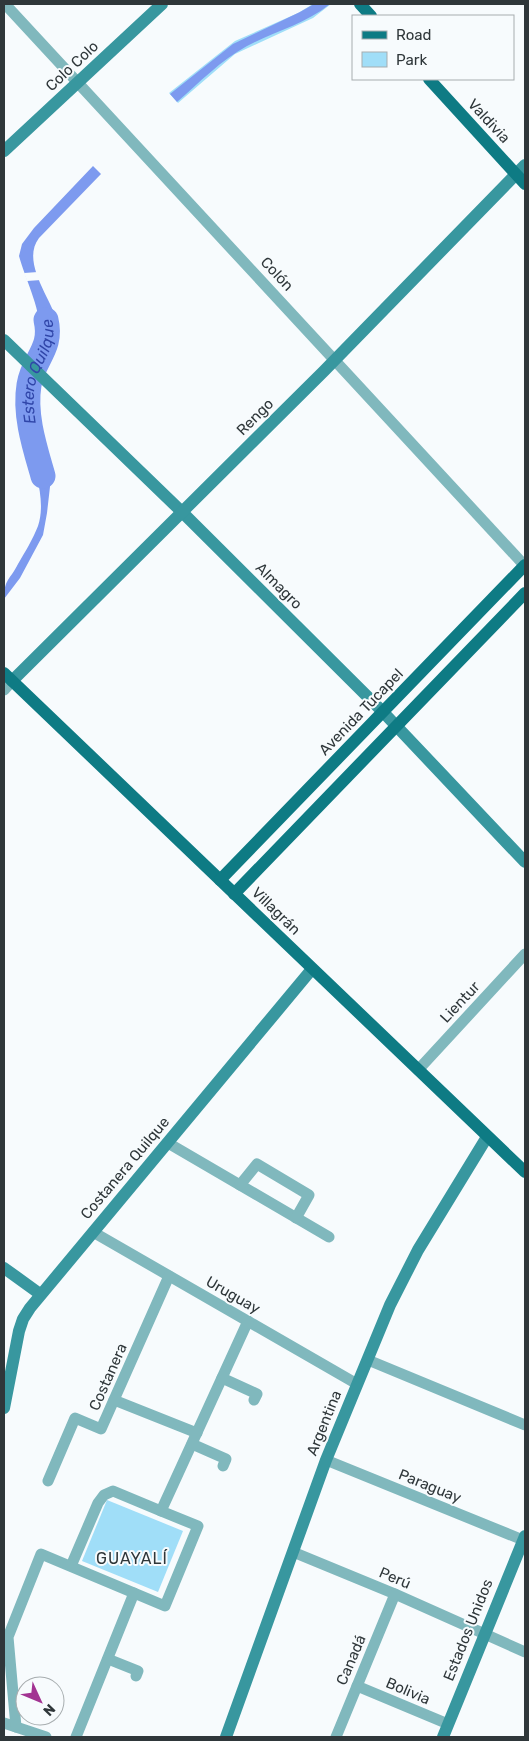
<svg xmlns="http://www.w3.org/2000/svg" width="529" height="1741" font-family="Rubik,sans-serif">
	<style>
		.green { fill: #a0def8 }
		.water { fill: #7d9aef }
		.pier { fill: #f7fbfd }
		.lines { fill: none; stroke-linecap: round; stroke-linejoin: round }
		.river { stroke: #7d9aef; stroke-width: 25 }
		.street { stroke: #80b8bd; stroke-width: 11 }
		.secondary { stroke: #38979f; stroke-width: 12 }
		.primary { stroke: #0e7b84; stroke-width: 12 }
		.labels { text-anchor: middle; stroke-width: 4; stroke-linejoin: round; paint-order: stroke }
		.street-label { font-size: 15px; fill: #2f373a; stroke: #f7fbfd }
		.water-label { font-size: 16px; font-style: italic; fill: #3046a9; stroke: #f7fbfd }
		.neighbourhood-label { font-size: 16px; letter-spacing: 1px; fill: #2f373a; stroke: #f7fbfd }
	</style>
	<rect width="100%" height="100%" fill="#f7fbfd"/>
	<!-- green -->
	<g class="green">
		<polygon points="313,4 331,4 313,18 235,54 178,103 169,93 235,41 298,13"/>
		<polygon points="107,1500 183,1531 158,1592 82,1561"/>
	</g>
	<!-- water -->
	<g class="water">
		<path d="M314,4h16c-26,21 -55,27 -83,42 -26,14 -48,37 -70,56l-7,-8 63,-50 67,-32z"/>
		<path d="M93,166l8,8 -62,64c-19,25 14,62 20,89l-1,10 -11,20 -10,-9c11,-26 -11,-66 -18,-92l3,-12 12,-16z"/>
		<path d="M36,440l5,2 10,36 -4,35 -4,22 -23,43 -16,21c0,-20 6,-19 14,-35 7,-12 15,-25 20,-38 8,-24 -2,-54 -9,-77z"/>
	</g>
	<!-- pier -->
	<polygon class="pier" points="38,272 41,280 27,281 24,273"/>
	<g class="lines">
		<!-- river -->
		<path class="river" id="s1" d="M43,476c-8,-28 -19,-61 -14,-91 4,-26 24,-36 17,-65"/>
		<!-- street -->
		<g class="street">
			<polyline points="5,4 525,566"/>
			<polyline points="4,690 12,681"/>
			<polyline points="418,1070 525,954"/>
			<polyline points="168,1143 329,1237"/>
			<polyline points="240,1185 257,1164 309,1195 296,1218"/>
			<polyline points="93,1232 357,1384"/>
			<polyline points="368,1360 525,1425"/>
			<polyline points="222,1378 257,1394 254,1400"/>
			<polyline points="114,1400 197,1433"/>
			<polyline points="192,1444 226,1459 223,1466"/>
			<polyline points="326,1460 523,1540"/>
			<polyline points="48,1481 75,1418 101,1429 169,1276"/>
			<polyline points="293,1552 395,1594 525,1652"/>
			<polyline points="71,1566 98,1503 104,1495 113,1491 161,1511"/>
			<polyline points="108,1659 138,1671 136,1676"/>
			<polyline points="357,1686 448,1724"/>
			<polyline points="4,1723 46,1737"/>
			<polyline points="16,1727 8,1637 41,1554 134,1593"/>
			<polyline points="76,1737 134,1593 165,1606 198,1526 161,1511 248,1321"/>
			<polyline points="336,1737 395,1594"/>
		</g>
		<!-- secondary -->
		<g class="secondary">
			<polyline points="4,151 162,4"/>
			<polyline points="4,340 182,512 384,713 525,862"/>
			<polyline points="12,681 324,371 525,165"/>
			<polyline points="4,1268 40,1294"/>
			<polyline points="4,1408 19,1331 23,1319 30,1308 312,969"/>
			<polyline points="226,1737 326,1460 390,1305 418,1250 487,1137"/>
			<polyline points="443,1737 525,1536"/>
		</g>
		<!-- primary -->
		<g class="primary">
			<polyline points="360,4 371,16"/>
			<polyline points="429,79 525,184"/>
			<polyline points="4,673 525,1172"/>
			<polyline points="220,880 525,565"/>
			<polyline points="234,894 525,593"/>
		</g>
	</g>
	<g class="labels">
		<!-- street labels -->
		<g class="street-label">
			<text transform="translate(72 66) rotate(-43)" y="5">Colo Colo</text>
			<text transform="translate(489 121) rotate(47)" y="5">Valdivia</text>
			<text transform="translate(277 274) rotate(47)" y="5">Colón</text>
			<text transform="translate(255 417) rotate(-45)" y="5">Rengo</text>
			<text transform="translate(279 586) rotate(45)" y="5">Almagro</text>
			<text transform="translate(361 712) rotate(-46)" y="5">Avenida Tucapel</text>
			<text transform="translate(276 911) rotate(44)" y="5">Villagrán</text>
			<text transform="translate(460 1002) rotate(-47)" y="5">Lientur</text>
			<text transform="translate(125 1168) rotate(-50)" y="5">Costanera Quilque</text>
			<text transform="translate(233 1295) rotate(30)" y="5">Uruguay</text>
			<text transform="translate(108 1377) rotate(-66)" y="5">Costanera</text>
			<text transform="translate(324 1423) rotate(-68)" y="5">Argentina</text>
			<text transform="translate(430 1486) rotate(22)" y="5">Paraguay</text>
			<text transform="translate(395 1578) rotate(23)" y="5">Perú</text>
			<text transform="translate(468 1630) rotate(-68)" y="5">Estados Unidos</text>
			<text transform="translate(351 1660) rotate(-67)" y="5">Canadá</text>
			<text transform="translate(408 1691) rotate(23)" y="5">Bolivia</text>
		</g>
		<!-- water labels -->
		<g class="water-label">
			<text dy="6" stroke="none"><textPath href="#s1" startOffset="108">Estero Quilque</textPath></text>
		</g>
		<!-- neighbourhood labels -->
		<g class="neighbourhood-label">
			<text x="132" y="1564">GUAYALÍ</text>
		</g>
	</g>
	<!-- border -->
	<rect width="529" height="1741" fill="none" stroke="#2f373a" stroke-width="10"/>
	<!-- legend -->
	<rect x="352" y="15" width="162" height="65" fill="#f7fbfd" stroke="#a7adaf"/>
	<rect x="362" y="31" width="25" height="8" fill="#0e7b84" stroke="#a7adaf"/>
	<text x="396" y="40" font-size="15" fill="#2f373a">Road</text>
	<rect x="362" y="52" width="25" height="15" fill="#a0def8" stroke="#a7adaf"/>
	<text x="396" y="65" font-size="15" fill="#2f373a">Park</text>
	<!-- north arrow -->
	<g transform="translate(40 1701) rotate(134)"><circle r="24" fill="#f7fbfd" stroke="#a7adaf"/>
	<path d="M0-4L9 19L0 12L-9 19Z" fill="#a23392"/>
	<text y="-8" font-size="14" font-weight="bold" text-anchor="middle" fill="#2f373a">N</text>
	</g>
</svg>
